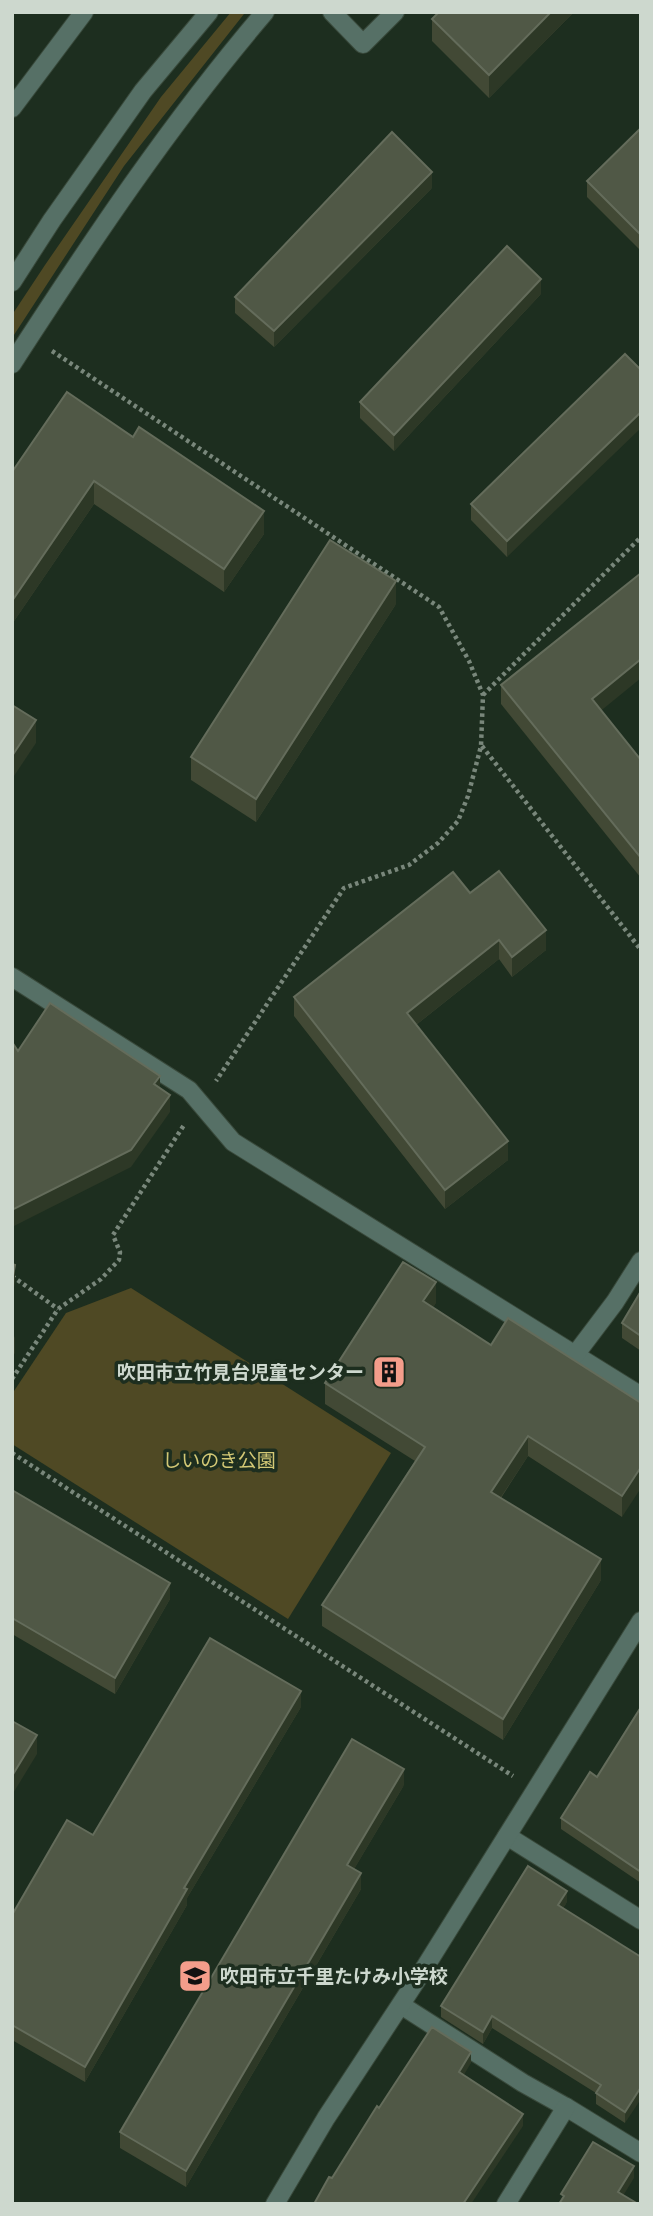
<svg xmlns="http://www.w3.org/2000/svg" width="653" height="2216" font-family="Commissioner,'Noto Sans JP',sans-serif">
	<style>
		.green { fill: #4f4924 }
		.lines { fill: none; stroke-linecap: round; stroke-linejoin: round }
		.minor-casing { stroke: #39493b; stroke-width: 20 }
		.path { stroke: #79877b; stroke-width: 4.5; stroke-dasharray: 3.5 3.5; stroke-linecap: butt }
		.minor { stroke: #567066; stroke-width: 18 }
		.wall { fill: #424935 }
		.shaded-wall { fill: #2d3826 }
		.building { fill: #505846; stroke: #646c5b; stroke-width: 2 }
		.labels { text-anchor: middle; stroke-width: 7; stroke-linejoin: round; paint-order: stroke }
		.poi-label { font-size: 19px; font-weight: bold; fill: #cdd8ce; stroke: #1d2e1f; text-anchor: end }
		.park-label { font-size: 19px; fill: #d3c875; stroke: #1d2e1f }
	</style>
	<rect width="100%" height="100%" fill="#1d2e1f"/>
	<!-- green -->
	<g class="green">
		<polygon points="231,12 244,14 124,166 12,338 12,315 45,265 161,97"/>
		<polygon points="131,1288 391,1453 288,1619 12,1444 12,1394 66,1313"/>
	</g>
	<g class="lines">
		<defs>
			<g id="minor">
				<polyline points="332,12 363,44 395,12"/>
				<polyline points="12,108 84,12"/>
				<polyline points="12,282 52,220 143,91 209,12"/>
				<path d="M12,364c79,-122 159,-242 253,-352"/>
				<polyline points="12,977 189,1090 233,1142 641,1396"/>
				<polyline points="575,1355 615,1302 641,1261"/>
				<polyline points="507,1836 641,1920"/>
				<polyline points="401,2005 523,2083 566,2107 641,2153"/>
				<polyline points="275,2204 326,2118 422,1972 641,1621"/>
				<polyline points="506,2204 566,2107"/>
			</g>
		</defs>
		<!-- minor casing -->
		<use href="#minor" class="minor-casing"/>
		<!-- path -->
		<g class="path">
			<polyline points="52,351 439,607 469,661 483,695 481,746 468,796 458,821 438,843 409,865 344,888 216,1081"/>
			<polyline points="483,695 641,537"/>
			<polyline points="482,746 641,950"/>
			<polyline points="12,1276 58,1309"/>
			<polyline points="12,1379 58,1309 101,1279 119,1260 120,1252 113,1235 184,1125"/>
			<polyline points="12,1453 513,1776"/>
		</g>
		<!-- minor -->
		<use href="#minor" class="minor"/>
	</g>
	<!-- wall -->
	<g class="wall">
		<polygon points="574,12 489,98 432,41 432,19"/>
		<polygon points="641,128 641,251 587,197 587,181"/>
		<polygon points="432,188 274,347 235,313 235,297"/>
		<polygon points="541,294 394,451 360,418 360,402"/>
		<polygon points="625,354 507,557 471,520 471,504"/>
		<polygon points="67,392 264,534 224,592 94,504 12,624 12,472"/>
		<polygon points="396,604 256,822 191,780 191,757"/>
		<polygon points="501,685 601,710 641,760 641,878 501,704"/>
		<polygon points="470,893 546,950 512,977 499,959 416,1025 508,1160 445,1209 294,1016 294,997"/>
		<polygon points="641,1291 641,1351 622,1338 622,1323"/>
		<polygon points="436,1303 433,1307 491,1345 641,1403 622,1517 528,1456 501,1498 601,1580 503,1740 322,1626 322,1605 415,1461 325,1404 325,1383"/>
		<polygon points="12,1490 170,1599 115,1694 12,1634"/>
		<polygon points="301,1707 187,1898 187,1905 85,2082 12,2040 12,1915 93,1835"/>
		<polygon points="641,1707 641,1883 561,1829 561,1818 597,1777"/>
		<polygon points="404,1785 354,1869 361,1889 186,2187 120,2148 120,2132"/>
		<polygon points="567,1902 563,1908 641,1957 625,2123 596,2104 596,2093 492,2028 483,2044 441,2017 441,2006"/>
	</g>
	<!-- shaded-wall -->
	<g class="shaded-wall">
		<polygon points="551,12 574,12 489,98 489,75"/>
		<polygon points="432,172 432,188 274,347 274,331"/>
		<polygon points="541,279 541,294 394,451 394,435"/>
		<polygon points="641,412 641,428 507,557 507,541"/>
		<polygon points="94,481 94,504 12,624 12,601"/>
		<polygon points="264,511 264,534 224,592 224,569"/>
		<polygon points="396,581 396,604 256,822 256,799"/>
		<polygon points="641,659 641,678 592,718 592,699"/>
		<polygon points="36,720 36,743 12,779 12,756"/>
		<polygon points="546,930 546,950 512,977 512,957"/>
		<polygon points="499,940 499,959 407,1032 407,1013"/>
		<polygon points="160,1076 160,1093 154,1084"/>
		<polygon points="170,1095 170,1112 131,1167 12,1227 12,1210"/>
		<polygon points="508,1141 508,1160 445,1209 445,1190"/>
		<polygon points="15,1265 15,1282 12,1298 12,1281"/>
		<polygon points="436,1282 436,1303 423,1322 423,1301"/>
		<polygon points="15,1336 15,1353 12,1358 12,1341"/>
		<polygon points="528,1436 528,1456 491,1512 491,1492"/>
		<polygon points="641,1467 641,1488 622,1517 622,1496"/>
		<polygon points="601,1559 601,1580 503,1740 503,1719"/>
		<polygon points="170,1583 170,1599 115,1694 115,1678"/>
		<polygon points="301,1691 301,1707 187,1898 187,1905 85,2082 85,2067 184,1888"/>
		<polygon points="37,1735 37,1754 12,1795 12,1776"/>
		<polygon points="404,1769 404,1785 347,1881 347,1865"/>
		<polygon points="361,1873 361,1889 186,2187 186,2171"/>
		<polygon points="567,1891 567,1902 558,1916 558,1905"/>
		<polygon points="492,2016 492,2028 483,2044 483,2032"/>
		<polygon points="471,2052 471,2063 459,2083 459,2072"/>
		<polygon points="641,2087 641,2099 625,2123 625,2112"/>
		<polygon points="523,2114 523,2126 471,2204 463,2204"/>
		<polygon points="634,2166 634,2178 618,2204 618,2192"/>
	</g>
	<!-- building -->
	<g class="building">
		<polygon points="439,12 551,12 489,75 432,19"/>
		<polygon points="641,128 641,235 587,181"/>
		<polygon points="392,132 432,172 274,331 235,297"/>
		<polygon points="507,246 541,279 394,435 360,402"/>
		<polygon points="625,354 641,370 641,412 507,541 471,504"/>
		<polygon points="67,392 133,437 139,427 264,511 224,569 94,481 12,601 12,472"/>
		<polygon points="330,540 396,581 256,799 191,757"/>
		<polygon points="641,573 641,659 592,699 641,760 641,858 501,685"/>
		<polygon points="12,705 36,720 12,756"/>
		<polygon points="499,871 546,930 512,957 499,940 407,1013 508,1141 445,1190 294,997 453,872 470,893"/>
		<polygon points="50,1003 160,1076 154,1084 170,1095 131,1150 12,1210 12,1042 18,1051"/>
		<polygon points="403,1262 436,1282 423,1301 491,1345 508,1318 641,1403 641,1467 622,1496 528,1436 491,1492 601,1559 503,1719 322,1605 425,1447 325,1383"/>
		<polygon points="12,1264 15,1265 12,1281"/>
		<polygon points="641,1291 641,1336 622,1323"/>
		<polygon points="12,1490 170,1583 115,1678 12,1618"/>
		<polygon points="210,1638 301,1691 184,1888 187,1889 85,2067 12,2025 12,1915 67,1820 93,1835"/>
		<polygon points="641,1707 641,1872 561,1818 590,1772 597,1777"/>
		<polygon points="12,1721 37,1735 12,1776"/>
		<polygon points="352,1739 404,1769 347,1865 361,1873 186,2171 120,2132"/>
		<polygon points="528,1866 567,1891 558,1905 641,1957 641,2087 625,2112 596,2093 601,2085 492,2016 483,2032 441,2006"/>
		<polygon points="432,2027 471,2052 459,2072 523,2114 463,2204 314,2204 329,2177 332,2178 377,2106 379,2108"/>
		<polygon points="593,2142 634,2166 618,2192 638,2204 559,2204 564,2196 561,2194"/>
	</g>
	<!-- icons -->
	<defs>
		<symbol id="building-square" viewBox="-11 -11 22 22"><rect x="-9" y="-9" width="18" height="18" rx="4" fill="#f49d8b" stroke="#1d2e1f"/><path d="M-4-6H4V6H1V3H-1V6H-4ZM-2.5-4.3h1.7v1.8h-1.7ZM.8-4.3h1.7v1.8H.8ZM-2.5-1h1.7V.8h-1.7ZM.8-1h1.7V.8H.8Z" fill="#111"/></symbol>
		<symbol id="school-square" viewBox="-11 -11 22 22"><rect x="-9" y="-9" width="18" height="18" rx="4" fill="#f49d8b" stroke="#1d2e1f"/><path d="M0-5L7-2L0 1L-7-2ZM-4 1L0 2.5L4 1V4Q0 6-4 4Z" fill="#111"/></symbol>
	</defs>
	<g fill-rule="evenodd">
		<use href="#building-square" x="370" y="1353" width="38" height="38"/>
		<use href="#school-square" x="176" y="1957" width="38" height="38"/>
	</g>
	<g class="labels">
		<!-- poi labels -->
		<g class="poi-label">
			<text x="364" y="1379">吹田市立竹見台児童センター</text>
			<text x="220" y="1983" text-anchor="start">吹田市立千里たけみ小学校</text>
		</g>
		<!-- park labels -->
		<g class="park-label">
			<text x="219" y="1467">しいのき公園</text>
		</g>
	</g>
	<!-- border -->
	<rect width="653" height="2216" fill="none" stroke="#cdd8ce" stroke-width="28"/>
</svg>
